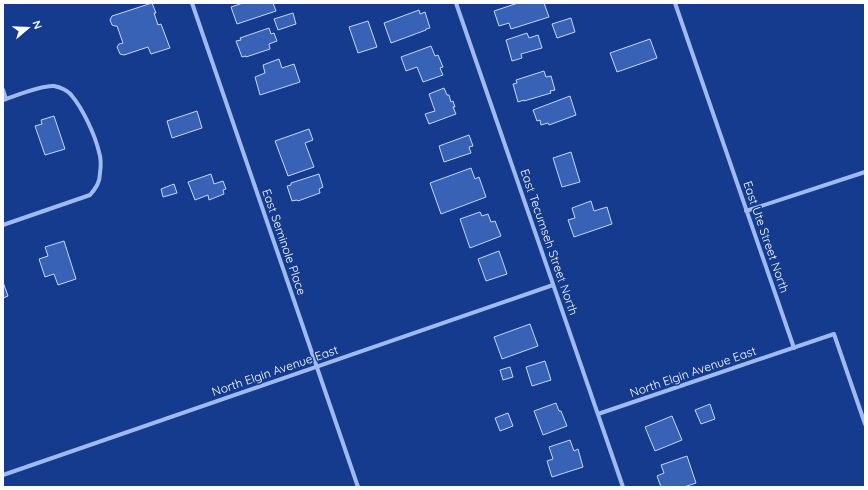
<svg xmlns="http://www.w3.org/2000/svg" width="868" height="490" font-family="Quicksand,sans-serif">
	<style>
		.building { fill: #3862b5; stroke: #c6d8fc }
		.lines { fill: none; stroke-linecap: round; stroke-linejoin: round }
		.street { stroke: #9fbaf1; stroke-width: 4 }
		.labels { text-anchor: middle; stroke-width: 3; stroke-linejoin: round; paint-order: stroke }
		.street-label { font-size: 12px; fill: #fff; stroke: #143b8e }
	</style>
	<rect width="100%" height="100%" fill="#143b8e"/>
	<!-- building -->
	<g class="building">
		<polygon points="152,3 156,13 154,13 158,25 161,24 170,48 151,54 148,47 124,55 120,54 117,47 119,44 123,43 117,26 115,26 112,25 110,20 112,16"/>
		<polygon points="243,3 273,3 276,11 237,24 231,7"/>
		<polygon points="518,3 544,3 549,17 511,29 509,23 499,26 494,11"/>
		<polygon points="419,10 420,14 425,12 430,28 426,29 426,30 391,43 384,23"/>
		<polygon points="293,13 296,24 278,30 274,19"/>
		<polygon points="571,18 575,32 557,38 552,24"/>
		<polygon points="368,21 377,47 358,53 349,27"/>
		<polygon points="269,28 271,34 274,33 277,41 269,44 270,49 246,57 246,56 242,57 236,41 241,40 240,38"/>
		<polygon points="527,33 529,38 538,35 542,48 521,54 522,58 512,61 506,40"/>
		<polygon points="650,39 657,58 617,72 610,53"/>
		<polygon points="431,46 435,56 438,55 443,67 440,68 443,75 423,82 417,67 406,71 401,57"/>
		<polygon points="279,59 282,68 294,64 300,82 260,95 255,77 265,73 263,65"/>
		<polygon points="544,71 546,77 551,76 555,90 550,91 551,93 524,101 524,100 518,102 513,84 517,83 516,80"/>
		<polygon points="444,88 447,95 449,95 451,102 453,101 455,107 453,107 456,114 429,124 425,114 435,111 429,94"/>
		<polygon points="570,96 576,115 549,125 548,123 541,125 540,120 537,121 533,110"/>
		<polygon points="197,111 202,128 172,138 167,121"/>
		<polygon points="54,116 65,149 45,155 35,126 42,124 41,120"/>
		<polygon points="309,129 313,140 305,143 314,167 288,176 275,141"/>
		<polygon points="469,135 473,146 469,147 471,153 444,162 439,146"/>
		<polygon points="571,152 580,182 562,187 553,158"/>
		<polygon points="471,168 475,179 479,177 486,197 441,214 430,183"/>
		<polygon points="211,174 214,184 223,181 226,189 223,190 224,194 209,200 208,195 195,200 188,182"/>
		<polygon points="319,174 323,187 319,189 320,193 298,201 297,200 292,201 287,186 291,185 291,183"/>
		<polygon points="174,184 177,193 163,197 161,189"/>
		<polygon points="591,201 594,211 607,207 612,224 574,237 568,220 575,218 572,208"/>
		<polygon points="480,212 482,216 488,214 491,222 495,221 501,236 470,248 460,219"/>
		<polygon points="64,241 76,279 58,285 54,274 45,277 39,259 48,256 45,247"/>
		<polygon points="499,251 507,274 486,281 478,259"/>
		<polygon points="3,282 8,296 3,298"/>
		<polygon points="530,324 538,346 502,359 494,337"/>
		<polygon points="545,361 551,380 532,386 526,367"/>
		<polygon points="510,367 513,377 503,380 500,370"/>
		<polygon points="556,403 559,411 561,411 567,426 543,435 534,411"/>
		<polygon points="710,404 715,419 701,424 695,410"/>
		<polygon points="508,413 513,426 500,431 495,418"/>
		<polygon points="672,416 682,440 655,451 645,427"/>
		<polygon points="570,440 574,451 578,449 583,467 552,477 547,461 553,459 549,447"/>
		<polygon points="687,456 696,483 684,487 661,487 657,476 664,473 661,465"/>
	</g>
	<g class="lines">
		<!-- street -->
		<g class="street">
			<polyline points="192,3 358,487"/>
			<polyline points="456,3 623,487"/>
			<polyline points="675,3 794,348"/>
			<polyline points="3,90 6,99"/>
			<path d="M3,100c12,-4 38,-15 51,-14 6,1 15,5 18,10 11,13 23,39 27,56 2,6 2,14 1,21 0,9 -4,15 -10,22l-87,30"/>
			<polyline points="746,211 865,172"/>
			<polyline points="598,414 834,334 865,424"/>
			<polyline points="3,475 553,285"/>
		</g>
	</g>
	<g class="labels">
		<!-- street labels -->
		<g class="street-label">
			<text transform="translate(766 237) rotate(71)" y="4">East Ute Street North</text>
			<text transform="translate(284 242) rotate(71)" y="4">East Seminole Place</text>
			<text transform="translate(549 242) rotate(71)" y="4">East Tecumseh Street North</text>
			<text transform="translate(275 371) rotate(-19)" y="4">North Elgin Avenue East</text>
			<text transform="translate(693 372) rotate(-19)" y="4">North Elgin Avenue East</text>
		</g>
	</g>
	<!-- border -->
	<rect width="868" height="490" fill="none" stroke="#ffffff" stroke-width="8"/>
	<!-- north arrow -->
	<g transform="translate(28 28) rotate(71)" stroke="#143b8e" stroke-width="3" paint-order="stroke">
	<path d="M0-3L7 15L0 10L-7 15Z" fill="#ffffff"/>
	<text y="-6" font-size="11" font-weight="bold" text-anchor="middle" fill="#ffffff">N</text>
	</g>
</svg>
